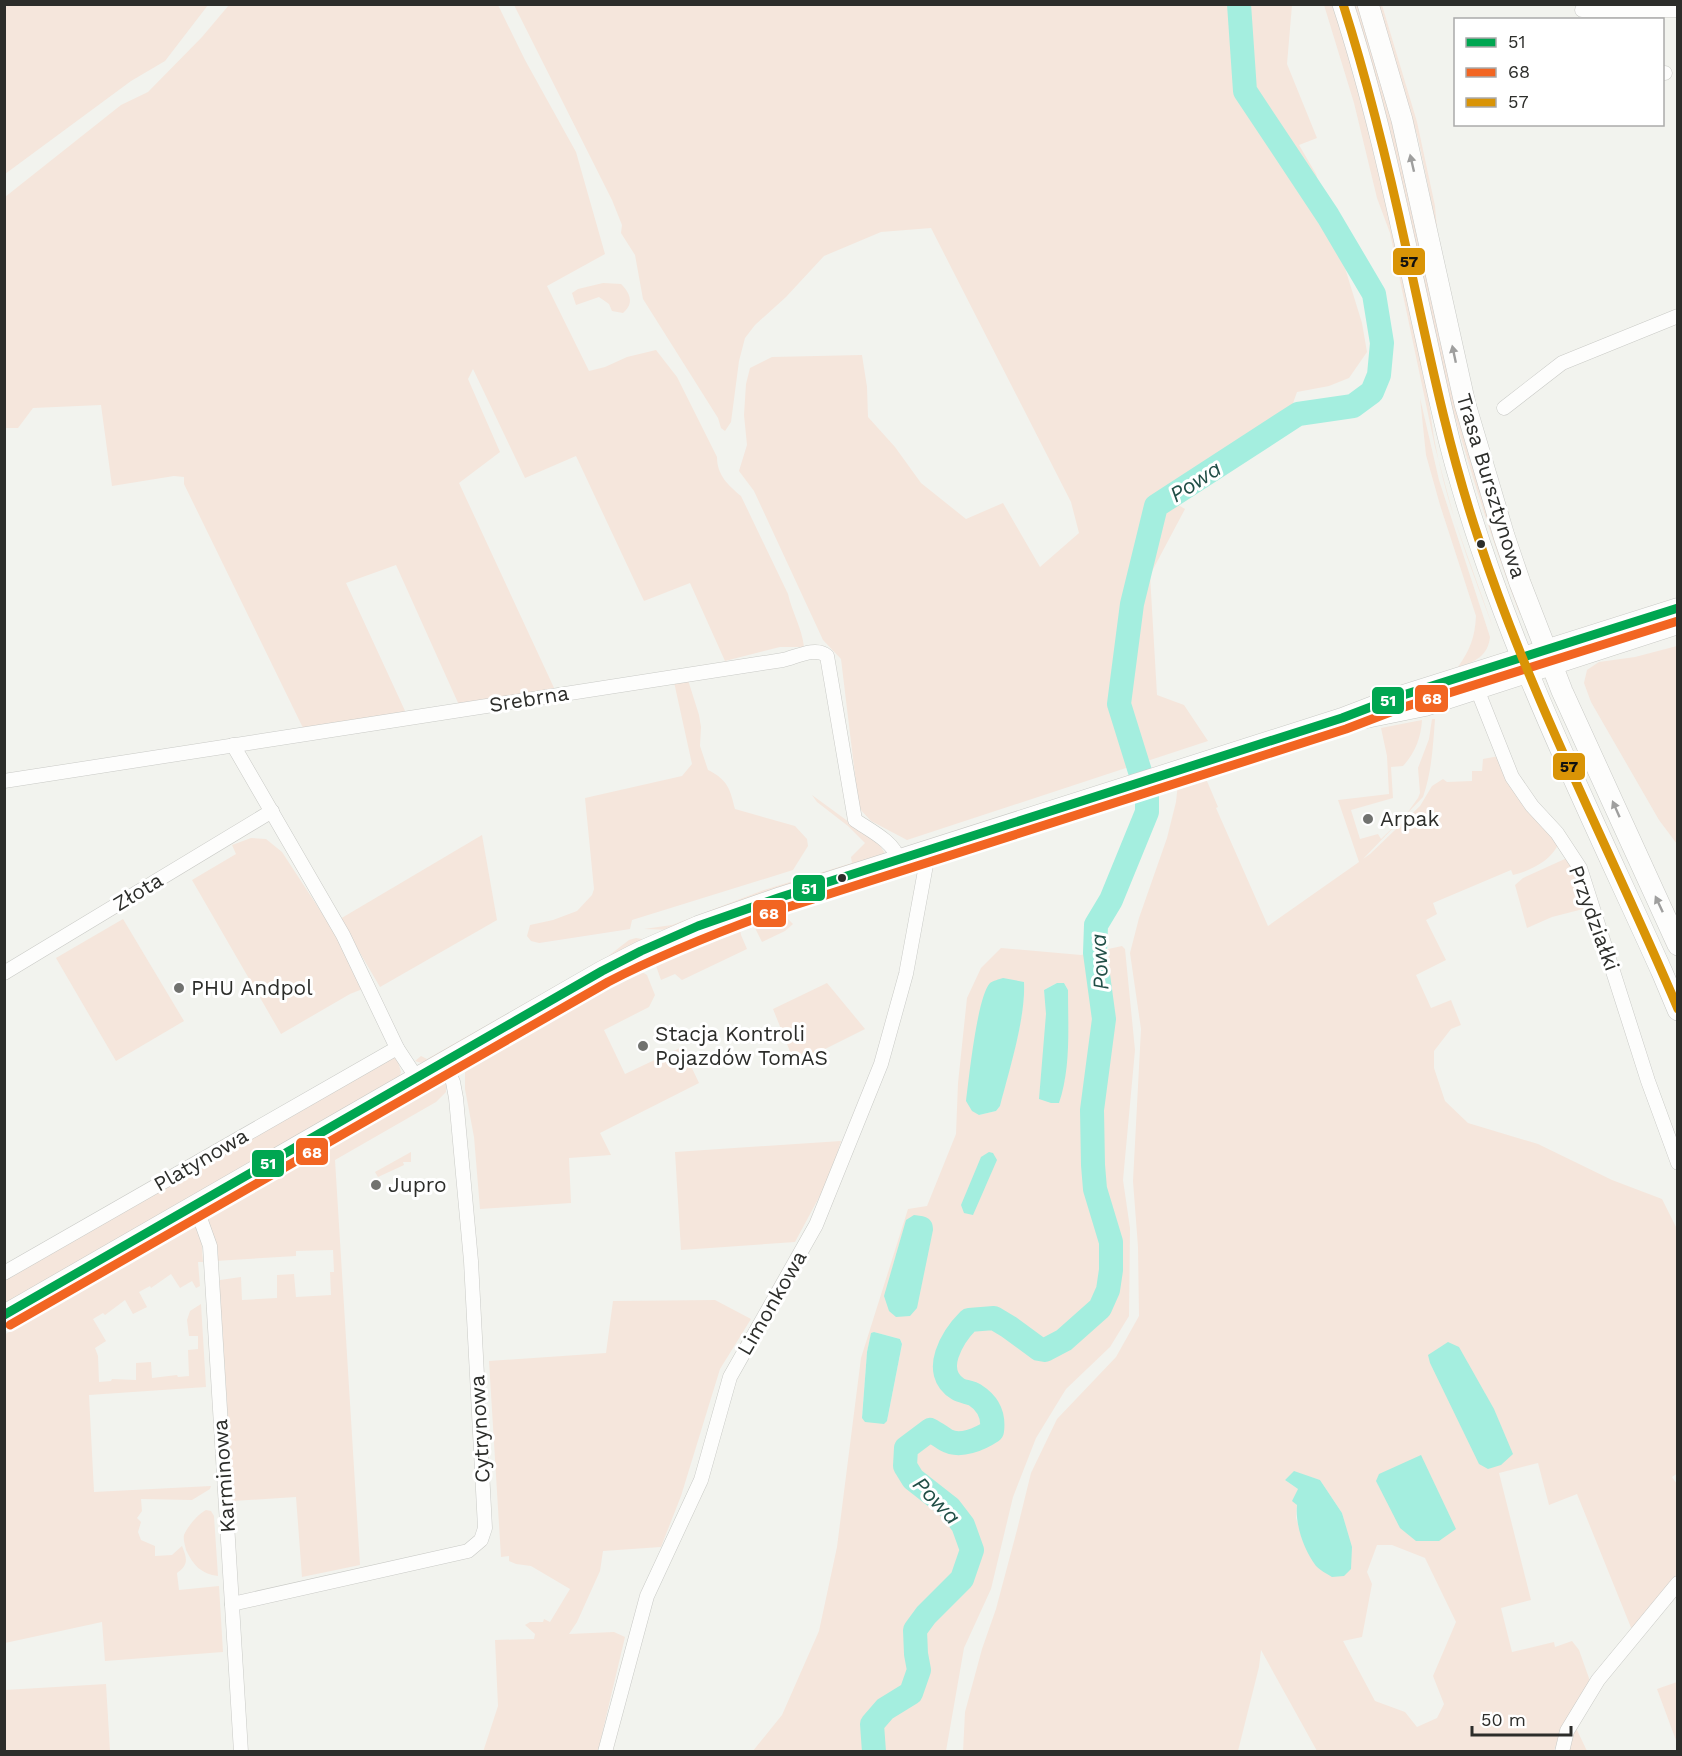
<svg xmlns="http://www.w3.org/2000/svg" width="1682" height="1756" font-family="'Work Sans',sans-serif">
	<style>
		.green { fill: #f5e6dc; fill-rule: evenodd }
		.water { fill: #a4eedf }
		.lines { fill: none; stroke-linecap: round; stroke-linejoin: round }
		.river { stroke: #a4eedf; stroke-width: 24 }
		.street-casing { stroke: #c9cac6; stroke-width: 15 }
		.secondary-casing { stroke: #c9cac6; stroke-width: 21 }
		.primary-casing { stroke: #c9cac6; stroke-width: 22 }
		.street { stroke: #fdfdfc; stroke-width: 14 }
		.secondary { stroke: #fdfdfc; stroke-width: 20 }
		.primary { stroke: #fdfdfc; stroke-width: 21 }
		.bus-1-casing { stroke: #fff; stroke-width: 14 }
		.bus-2-casing { stroke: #fff; stroke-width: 14 }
		.bus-3-casing { stroke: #fff; stroke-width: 14 }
		.bus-1 { stroke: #00a651; stroke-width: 9 }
		.bus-2 { stroke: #f26522; stroke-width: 9 }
		.bus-3 { stroke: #d99406; stroke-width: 9 }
		.oneway { fill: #9f9f9e }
		.bus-dot { fill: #2c2d2a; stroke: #fff; stroke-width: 2 }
		.poi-dot { fill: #71726f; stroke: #fff; stroke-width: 2 }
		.labels { text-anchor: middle; stroke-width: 6; stroke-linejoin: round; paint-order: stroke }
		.street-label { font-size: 21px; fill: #2c2d2a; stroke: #fff }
		.poi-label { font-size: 21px; fill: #2c2d2a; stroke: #fff; text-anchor: start }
		.water-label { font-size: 22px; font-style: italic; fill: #214f47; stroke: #fff }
		.line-badge { stroke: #fff; stroke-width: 2 }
		.badge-label { font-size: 16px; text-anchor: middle; font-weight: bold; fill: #fff }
		.pale-badge-label { font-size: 16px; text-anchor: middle; font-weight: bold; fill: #111 }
	</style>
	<rect width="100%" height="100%" fill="#f2f3ee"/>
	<!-- green -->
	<g class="green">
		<polygon points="5,4 208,4 208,5 165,61 131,81 5,174"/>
		<path d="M229,5h269l27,55 51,92 29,102 -58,32 42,85 16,-4 22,-10 29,-7 21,27 40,80c0,18 11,28 24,39l47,98c4,18 14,34 16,53h-24l-55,14 -35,-78 -46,18 -68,-145 -51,22 -52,-109 -5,10 32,73 -41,31 96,207 -96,15 -63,-140 -50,18 60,130 -102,17 -120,-246v-7l-10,-1 -62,10 -11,-81 -68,3 -15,20h-13v-231l116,-92 27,-13 54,-55z"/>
		<polygon points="514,5 1292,5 1287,64 1317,138 1299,145 1316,174 1362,323 1367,352 1349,378 1329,386 1297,392 1292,406 1240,444 1160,494 1185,509 1150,575 1157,695 1184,705 1208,741 907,840 871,821 859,808 841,659 823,640 754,491 739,471 747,445 744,415 746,384 750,368 772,357 862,355 867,387 868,417 895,447 921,483 966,519 1003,503 1040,567 1079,533 1071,502 931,228 881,232 824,256 786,297 755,325 745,338 739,361 731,422 725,431 721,428 718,418 643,299 635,255 621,233 622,225 612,200"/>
		<path d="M1324,5h8c43,121 68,249 93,375 5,22 6,45 11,68 12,61 36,123 58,182l-39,-109 -20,-74 -45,-214 -13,-35 -23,-95z"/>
		<path d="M1352,5h7l13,41 150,568 -2,1c-75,-197 -117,-406 -168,-610z"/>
		<polygon points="1378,5 1382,5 1417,122 1435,206 1437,229 1418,138"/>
		<path d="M603,283l18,1c10,10 13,20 2,29l-11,-2 -3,-7 -10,-7 -23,8 -4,-12 6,-4z"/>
		<path d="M1420,398l19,82 51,157c-2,19 -15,25 -32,30 12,-17 17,-30 18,-51l-36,-111 -14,-50z"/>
		<polygon points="1677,646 1678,646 1677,844 1659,820 1591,702 1584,683 1587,670 1599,662 1635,657"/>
		<path d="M688,680l11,35 2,12 -1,19 8,24c20,10 22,19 27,39l60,17 12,13 1,7 -15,24 -161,50 -2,9 -91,14 -8,-2 -4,-5 3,-11 23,-5 24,-9 15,-16 2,-6 -9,-91 97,-22 10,-12 -18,-82z"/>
		<path d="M1432,719h3c-2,26 -3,52 -12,78l-60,62 7,-5 50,-48 12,-20 11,-7 4,3 25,-1v-10h10l1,-12 16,-3 58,86 1,3c-8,16 -28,26 -45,30l-2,-5 -78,33 4,11 -11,6 20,40 -30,15 15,33 20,-8 10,25 -10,4 -17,22v17l11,33 23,22 70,21 74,36 50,19 16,32v242l-6,4 5,7v90l-45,56 -55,-136 -28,11 -11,-42 -39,10 32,127 -30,8 11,44 42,-10 1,5 17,-6 7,9 11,31 -27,44 -9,26h-237l-56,-101 -2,17 -21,84 -275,1 2,-40 17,-63 14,-40 21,-79 14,-57 26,-54 59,-62 23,-41 -1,-69 -5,-66 8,-152 -11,-76 9,-35 28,-80 9,-36 2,-19 26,-9 14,33 -2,1 52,118 91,-64 -21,-62 51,-6 -2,-38 -6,-28 41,-8c-1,18 -7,33 -19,46l-12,1 2,31 -42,12 9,29 18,-5 3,5 24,-23 13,-18 2,-5 -2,-25 11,-29zM1294,1472l26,8 22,33 9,34v22l-34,-2 -14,-27 -7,-22 2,-29 -13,-9zM1377,1545h15l33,13 31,64 -23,54 11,28 -7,14 -20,9 -12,-15 -30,-11 -32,-60 19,-4 10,-53 -5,-12z"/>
		<polygon points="812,795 879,844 886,855 673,930 644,929 672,925 764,890 852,863 851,857 865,843 848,826 817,802"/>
		<polygon points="482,835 497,920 380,987 340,919"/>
		<polygon points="251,838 266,839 282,852 337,936 365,988 350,994 281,1034 192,880 236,854 232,845"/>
		<polygon points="1567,858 1573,866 1587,908 1552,917 1527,928 1515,885 1523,878"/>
		<polygon points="783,914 793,924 785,931 762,942 753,924"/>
		<polygon points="123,919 184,1021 116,1061 56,958"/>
		<polygon points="740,928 741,935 747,949 682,980 675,974 661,980 655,963"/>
		<polygon points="636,938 642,939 643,942 425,1064 415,1061 421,1056 427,1059 607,957 629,940"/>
		<path d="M1122,946l3,3 10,101 -12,130 7,48 -1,88 -19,31 -44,42 -30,49 -23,59 -22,92 -27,59 -18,103 -194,1 30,-37 37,-84 18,-84 24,-189 47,-149 19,-3 29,-72 2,-51 9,-85 14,-30 20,-20 80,7zM1024,982c2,35 -16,89 -24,124l-4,5 -17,4zM1057,983h7l4,7 -3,87 -6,26 -15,-113zM874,1332l26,7 2,5 -15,77 -25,-3 5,-66 4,-18z"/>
		<polygon points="627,966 634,968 461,1064 461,1062"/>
		<polygon points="639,970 647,975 655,995 649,1007 604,1030 625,1074 682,1047 699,1083 600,1133 611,1155 569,1158 571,1203 480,1209 474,1137 465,1089 465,1072 476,1061"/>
		<polygon points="827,983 865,1029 795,1064 773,1009"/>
		<polygon points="384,1057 397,1058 401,1072 398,1080 5,1308 4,1280"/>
		<polygon points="435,1078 412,1094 208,1211 212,1204"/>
		<polygon points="441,1080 446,1083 446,1092 436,1102 335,1160 360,1565 302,1577 296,1497 233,1501 222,1325 218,1284 220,1280 241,1277 242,1300 277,1298 277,1275 294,1274 296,1297 331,1295 330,1272 334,1272 333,1250 296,1251 296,1256 215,1261 207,1217 415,1097"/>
		<polygon points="841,1141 830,1177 795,1242 681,1250 675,1152"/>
		<polygon points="411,1152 411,1162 403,1162 404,1165 378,1177 375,1172"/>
		<polygon points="181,1223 188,1223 5,1330 4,1324"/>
		<path d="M194,1225l7,10 2,27h-5l2,24 -4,2 -4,-7 -12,7 -9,-14 -20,14 -1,-2 -11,6 8,15 -14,7 -8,-14 -20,15 -2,-2 -10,6 13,22 -11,7 3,8 1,26 12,-1 1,-2 24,1v-17l15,-1 1,16 25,-3 1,2 11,-1 -1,-26 10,-1v-13h-9l-2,-16 3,-9 11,-7 5,83 -117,8 5,97 117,-6 -1,3 -18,11 -51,-1 1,12 -5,7 4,4 -3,10 3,8 14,6v10l17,-1 10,-9c5,12 7,19 -5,27l2,17 40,-4 4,66 -118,9 -3,-39 -97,21 -1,-308z"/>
		<polygon points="715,1300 751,1319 720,1369 681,1496 661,1547 603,1551 600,1571 577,1622 569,1634 614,1632 625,1637 598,1751 483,1752 498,1706 495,1640 534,1639 535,1634 525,1625 530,1622 543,1622 544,1619 550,1622 570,1589 531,1566 516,1564 509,1561 509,1556 501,1557 489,1361 606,1353 613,1301"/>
		<path d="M206,1510l5,1 3,5 4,60c-17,-2 -25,-11 -32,-26 -1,-5 -3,-10 -2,-15 4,-9 14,-21 22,-25z"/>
		<polygon points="1677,1682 1677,1743 1657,1689"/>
		<polygon points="106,1684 110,1751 5,1751 5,1690"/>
		<polygon points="1576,1728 1587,1751 1566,1752 1572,1734"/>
	</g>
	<!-- water -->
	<g class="water">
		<path d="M1003,978l21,4c2,35 -15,89 -24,124l-4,5 -17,4 -7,-4 -6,-10c3,-22 11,-104 24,-118 3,-2 9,-4 13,-5z"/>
		<path d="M1057,983h7l4,7c0,37 3,78 -9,113h-8l-12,-4 7,-85 -2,-24z"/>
		<polygon points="989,1152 993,1153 997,1160 973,1215 964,1213 961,1205 981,1157"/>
		<path d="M914,1215c10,1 19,2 19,15l-16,78 -7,8 -14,1 -7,-6 -5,-15 22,-76z"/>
		<polygon points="874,1332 900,1339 902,1344 887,1421 884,1424 865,1422 862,1418 867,1352 871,1333"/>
		<polygon points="1448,1342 1459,1347 1494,1409 1513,1454 1501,1465 1488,1469 1479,1464 1430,1363 1428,1355"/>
		<polygon points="1421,1455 1456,1529 1439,1541 1416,1541 1400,1528 1376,1481 1379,1474"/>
		<path d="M1294,1471l26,9 22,33 10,34 -1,22 -7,7 -12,1c-5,-3 -12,-7 -16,-11 -12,-16 -21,-41 -19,-61l-5,-4 6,-12 -13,-9z"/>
	</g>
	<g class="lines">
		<!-- river -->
		<path class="river" d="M874,1752l-2,-28 13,-15 26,-16 8,-23 -3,-16 -1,-24 11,-15 36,-36 10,-29 -9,-25 -13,-17 -37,-29 -8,-13 1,-18 24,-18c6,3 11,7 16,10 14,8 34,-1 46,-9 2,-15 -3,-27 -17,-36 -5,-3 -12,-3 -17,-6 -28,-17 -5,-53 11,-69l25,-2 15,9 30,22 6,1 19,-10 36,-32 8,-18 3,-20v-28l-16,-53 -2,-24 -1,-55 12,-91 -9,-66 1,-28 15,-25 36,-88v-18l-28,-90 13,-100 24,-98 142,-92 55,-8 19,-14 7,-17 3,-32 -8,-49 -46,-78 -83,-125 -6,-87"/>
		<defs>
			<g id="street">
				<polyline points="1582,10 1678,10"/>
				<polyline points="1662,73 1665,73"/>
				<polyline points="1504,408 1562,363 1678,316"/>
				<polyline points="1477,689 1512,777 1532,806 1557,833 1580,868 1648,1081 1678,1163"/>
				<polyline points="233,745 343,935 397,1048 416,1077"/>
				<path d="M4,781l779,-121c13,-3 33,-14 44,-4l28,164c16,11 38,21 44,40"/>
				<polyline points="4,973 272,811"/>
				<polyline points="192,1205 200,1218 210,1246 241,1752"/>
				<polyline points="4,1273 397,1048"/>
				<polyline points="232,1604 468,1551 481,1540 485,1528 471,1261 456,1098 453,1082 444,1062"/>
				<polyline points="605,1752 647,1596 701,1480 730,1377 816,1225 881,1064 906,974 926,865 921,853"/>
				<polyline points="1562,1752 1567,1731 1598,1680 1678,1583"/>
			</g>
			<g id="secondary">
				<polyline points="1366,718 1425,706 1678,624"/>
				<polyline points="4,1315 602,971 641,951 698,926 781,897 1342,718 1397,697 1678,608"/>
			</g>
			<g id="primary">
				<path d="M1343,4c36,110 58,222 83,334 10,45 19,91 32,135 49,174 130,335 204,499l16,38"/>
				<polyline points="1368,4 1402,120 1465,404 1504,536 1520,583 1562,691 1678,945"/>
			</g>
		</defs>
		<!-- street casing -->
		<use href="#street" class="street-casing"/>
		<!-- secondary casing -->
		<use href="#secondary" class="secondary-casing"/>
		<!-- primary casing -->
		<use href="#primary" class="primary-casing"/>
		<!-- street -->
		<use href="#street" class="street"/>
		<!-- secondary -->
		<use href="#secondary" class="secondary"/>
		<!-- primary -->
		<use href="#primary" class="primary"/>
		<defs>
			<polyline id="bus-1" points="4,1315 602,971 641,951 698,926 781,897 1342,718 1397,697 1678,608"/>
			<path id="bus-2" d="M10,1325l598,-343c58,-30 115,-52 177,-74l561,-179 55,-21 277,-87"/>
			<path id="bus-3" d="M1343,4c26,82 46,165 64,248 21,96 40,192 71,285 53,163 133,314 200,472"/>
		</defs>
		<!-- bus-1 casing -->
		<use href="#bus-1" class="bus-1-casing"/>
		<!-- bus-2 casing -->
		<use href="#bus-2" class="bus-2-casing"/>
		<!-- bus-3 casing -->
		<use href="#bus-3" class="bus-3-casing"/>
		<!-- bus-1 -->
		<use href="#bus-1" class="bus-1"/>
		<!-- bus-2 -->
		<use href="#bus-2" class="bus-2"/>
		<!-- bus-3 -->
		<use href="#bus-3" class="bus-3"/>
	</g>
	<!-- one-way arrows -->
	<defs><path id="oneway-solid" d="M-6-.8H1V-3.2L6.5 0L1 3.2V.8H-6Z" transform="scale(1.5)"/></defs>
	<g class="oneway">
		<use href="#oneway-solid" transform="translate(1412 163) rotate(-103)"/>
		<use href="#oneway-solid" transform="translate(1454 354) rotate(-102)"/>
		<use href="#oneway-solid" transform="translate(1616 809) rotate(-114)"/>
		<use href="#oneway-solid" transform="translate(1659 904) rotate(-115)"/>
	</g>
	<!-- markers -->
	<g class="bus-dot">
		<circle cx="1481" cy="544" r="5"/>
		<circle cx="842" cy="878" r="5"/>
	</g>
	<g class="poi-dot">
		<circle cx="1368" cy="819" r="6"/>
		<circle cx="179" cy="988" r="6"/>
		<circle cx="643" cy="1046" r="6"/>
		<circle cx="376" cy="1185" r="6"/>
	</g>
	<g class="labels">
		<!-- street labels -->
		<g class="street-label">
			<text transform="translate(1491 486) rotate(73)" y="7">Trasa Bursztynowa</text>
			<text transform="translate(529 699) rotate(-9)" y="7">Srebrna</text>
			<text transform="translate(138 892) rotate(-31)" y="7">Złota</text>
			<text transform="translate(1594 918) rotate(70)" y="7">Przydziałki</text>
			<text transform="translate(201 1160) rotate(-30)" y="7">Platynowa</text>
			<text transform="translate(772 1303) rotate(-60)" y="7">Limonkowa</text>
			<text transform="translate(480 1429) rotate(-93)" y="7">Cytrynowa</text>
			<text transform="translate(224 1476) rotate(-94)" y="7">Karminowa</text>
		</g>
		<!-- poi labels -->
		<g class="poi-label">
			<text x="1380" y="826">Arpak</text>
			<text x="191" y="995">PHU Andpol</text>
			<text x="655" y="1041">Stacja Kontroli<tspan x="655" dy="24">Pojazdów TomAS</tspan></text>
			<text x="388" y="1192">Jupro</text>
		</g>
		<!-- water labels -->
		<g class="water-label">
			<text transform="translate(1195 481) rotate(-33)" y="8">Powa</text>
			<text transform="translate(1099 962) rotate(-93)" y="8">Powa</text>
			<text transform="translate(937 1500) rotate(46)" y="8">Powa</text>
		</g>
	</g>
	<g class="line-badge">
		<rect x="1392" y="247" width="34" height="29" rx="6" fill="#d99406"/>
		<rect x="1414" y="684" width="35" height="29" rx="6" fill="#f26522"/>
		<rect x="1371" y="686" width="34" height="29" rx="6" fill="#00a651"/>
		<rect x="1552" y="752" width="34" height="29" rx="6" fill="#d99406"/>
		<rect x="792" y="874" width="34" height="28" rx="6" fill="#00a651"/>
		<rect x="752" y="899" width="35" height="29" rx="6" fill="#f26522"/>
		<rect x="295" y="1137" width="34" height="29" rx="6" fill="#f26522"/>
		<rect x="251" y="1149" width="34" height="29" rx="6" fill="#00a651"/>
	</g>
	<g class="badge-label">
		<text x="1432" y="704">68</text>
		<text x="1388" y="706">51</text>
		<text x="809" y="894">51</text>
		<text x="769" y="919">68</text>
		<text x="312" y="1158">68</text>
		<text x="268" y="1169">51</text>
	</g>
	<g class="pale-badge-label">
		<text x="1409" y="267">57</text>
		<text x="1569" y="772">57</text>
	</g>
	<!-- border -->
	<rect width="1682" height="1756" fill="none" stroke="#2c2d2a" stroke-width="12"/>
	<!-- legend -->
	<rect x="1454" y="18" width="210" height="108" fill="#ffffff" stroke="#ababaa" stroke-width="1.5"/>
	<rect x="1466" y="38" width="30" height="9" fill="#00a651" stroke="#ababaa" stroke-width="1.5"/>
	<text x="1508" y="48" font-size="18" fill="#2c2d2a">51</text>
	<rect x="1466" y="68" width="30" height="9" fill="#f26522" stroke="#ababaa" stroke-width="1.5"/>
	<text x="1508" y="78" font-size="18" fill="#2c2d2a">68</text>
	<rect x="1466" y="98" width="30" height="9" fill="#d99406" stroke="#ababaa" stroke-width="1.5"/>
	<text x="1508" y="108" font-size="18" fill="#2c2d2a">57</text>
	<!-- scale -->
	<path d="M1472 1726v9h99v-9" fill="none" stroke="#2c2d2a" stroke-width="3"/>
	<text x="1481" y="1726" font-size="18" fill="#2c2d2a" stroke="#ffffff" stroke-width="4.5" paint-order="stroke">50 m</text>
</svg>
